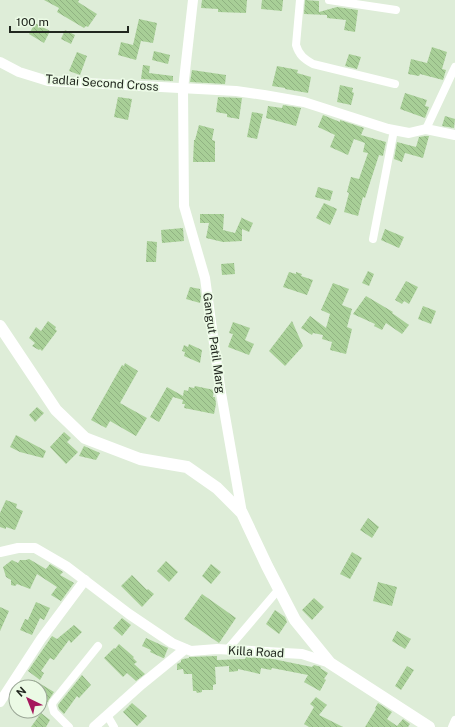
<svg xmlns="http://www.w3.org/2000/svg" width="455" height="727" font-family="'Public Sans',sans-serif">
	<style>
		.building { fill: url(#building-back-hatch) }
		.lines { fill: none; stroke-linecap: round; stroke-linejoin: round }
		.minor { stroke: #fff; stroke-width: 8 }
		.tertiary { stroke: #fff; stroke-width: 10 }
		.secondary { stroke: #fff; stroke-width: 12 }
		.labels { text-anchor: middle; stroke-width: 3.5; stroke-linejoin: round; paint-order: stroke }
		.street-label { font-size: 12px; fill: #21271f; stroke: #ebfae5 }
	</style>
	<defs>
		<pattern id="building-back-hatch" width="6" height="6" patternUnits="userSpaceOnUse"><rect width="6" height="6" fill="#a8cf97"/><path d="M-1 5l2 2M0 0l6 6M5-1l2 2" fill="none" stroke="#90b282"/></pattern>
	</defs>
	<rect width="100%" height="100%" fill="#deedd8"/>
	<!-- building -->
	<g class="building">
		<polygon points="44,0 79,0 78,2 97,14 88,27 86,26 84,28 57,12 59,8"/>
		<polygon points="202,0 247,0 246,13 218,12 218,9 201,8"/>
		<polygon points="262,0 283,0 282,11 261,9"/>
		<polygon points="305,0 319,1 319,12 337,7 358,10 355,32 344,30 346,20 327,18 327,15 304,14"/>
		<polygon points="139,19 157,23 153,43 141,41 136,60 118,55 121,42 133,45"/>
		<polygon points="35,23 50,31 44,43 29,34"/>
		<polygon points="65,30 75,35 71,44 61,39"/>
		<polygon points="432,47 447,52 442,69 446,70 443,80 420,74 419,76 408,74 411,59 427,63"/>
		<polygon points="154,51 170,55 168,64 152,60"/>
		<polygon points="77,52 87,56 80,75 69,71"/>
		<polygon points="349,54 361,57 357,69 345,66"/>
		<polygon points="143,65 150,66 149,73 173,76 173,81 141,79"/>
		<polygon points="277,66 298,70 297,73 311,77 308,93 285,89 285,88 272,86"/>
		<polygon points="192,70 226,75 225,84 190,82"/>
		<polygon points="340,85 353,88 352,92 354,93 351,105 337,102"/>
		<polygon points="405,93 427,100 425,106 429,107 425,118 400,109"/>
		<polygon points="118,97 132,99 128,120 114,117"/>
		<polygon points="218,97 242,98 239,119 227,117 227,114 216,112"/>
		<polygon points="283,105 301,108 296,126 266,118 268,106 282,108"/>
		<polygon points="252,112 263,114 257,139 247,137"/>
		<polygon points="323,115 340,122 340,120 364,128 361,135 386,142 383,156 379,155 365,198 363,197 358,216 344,212 349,193 347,192 351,177 359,179 368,153 363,152 365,143 354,139 348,155 330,147 335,135 318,127"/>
		<polygon points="445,116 455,119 454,128 442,126"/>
		<polygon points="199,125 214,129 212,140 215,141 215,162 193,162 194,140 195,140"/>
		<polygon points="426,136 429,136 423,158 405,153 402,162 394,159 397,142 416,147 419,137"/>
		<polygon points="318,187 333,191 330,201 315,197"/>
		<polygon points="324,203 337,209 330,225 316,218"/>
		<polygon points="200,214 224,214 223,230 235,233 242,217 242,218 253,223 249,232 242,229 242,241 223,242 206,238 209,223 200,223"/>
		<polygon points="183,228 184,241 162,243 161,230"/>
		<polygon points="385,229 404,237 399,248 381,240"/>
		<polygon points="147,241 157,242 156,262 146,262"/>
		<polygon points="234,263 235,274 222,275 221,264"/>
		<polygon points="368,271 374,274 369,286 362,283"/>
		<polygon points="289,272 296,274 296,272 302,274 301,276 313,280 307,295 283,287"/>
		<polygon points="406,281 418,287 409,304 404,301 402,304 395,300"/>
		<polygon points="333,283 349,289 342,305 352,309 347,327 352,329 346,354 330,350 332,342 322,339 323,335 313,333 312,335 301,328 310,316 326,328 330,314 321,310"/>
		<polygon points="190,287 200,289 201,297 200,303 186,299"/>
		<polygon points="366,296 393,312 392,313 409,325 402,334 386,323 382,330 374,326 375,324 353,314"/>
		<polygon points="423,306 436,311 431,324 418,319"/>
		<polygon points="48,321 56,327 55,329 57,331 42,351 40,349 39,350 32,346 35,343 29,338 36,327 41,331"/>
		<polygon points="292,321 303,346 285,366 269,351"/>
		<polygon points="233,322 250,328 245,340 254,344 249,355 228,347 233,334 229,333"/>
		<polygon points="189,344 202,350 200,363 184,356 185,352 182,351 184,345 188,347"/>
		<polygon points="125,363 138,371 120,403 147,418 136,436 110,421 106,428 91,420 122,365 124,366"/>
		<polygon points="195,386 214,390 213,397 215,397 216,404 214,414 184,408 185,404 182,404 183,400 173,397 159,422 150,417 167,387 183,396 184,390 188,391 189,387 194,388"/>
		<polygon points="37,407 44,413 35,422 29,415"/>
		<polygon points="64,432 71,438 67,442 78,452 66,464 50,447"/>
		<polygon points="16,435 46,451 43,458 20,452 10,447"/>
		<polygon points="84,446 100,453 96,460 79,456"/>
		<polygon points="6,500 17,504 16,508 23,511 15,530 6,527 6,529 0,527 0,513"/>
		<polygon points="368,518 379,527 372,538 360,530"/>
		<polygon points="352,552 362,558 350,579 340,574"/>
		<polygon points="29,559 46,569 50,564 63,572 60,575 74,583 61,601 51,595 57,587 37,574 30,589 17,584 15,586 11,585 11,580 6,577 3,567 12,560 18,563 20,560 26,560"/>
		<polygon points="166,561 178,572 169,582 157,571"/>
		<polygon points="211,564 221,572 211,584 202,576"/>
		<polygon points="132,575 147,590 148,589 154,594 142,607 121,586"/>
		<polygon points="378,582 397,587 392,606 373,601"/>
		<polygon points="202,594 236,618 219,643 184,619"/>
		<polygon points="314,598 324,607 312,620 302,610"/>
		<polygon points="36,602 50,608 44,620 40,618 32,635 20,630 25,619 28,620"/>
		<polygon points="0,607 9,611 0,631"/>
		<polygon points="275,610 285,617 287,622 279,634 266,624"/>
		<polygon points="122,618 131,625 122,636 113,628"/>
		<polygon points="74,625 82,632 71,643 69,640 54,660 50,658 41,671 44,673 40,680 28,671 52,636 57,639"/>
		<polygon points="397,631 411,639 405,649 392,641"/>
		<polygon points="146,638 168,648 164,658 163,658 150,652 151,650 142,646"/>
		<polygon points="119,644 134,657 133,658 137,662 134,664 145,674 136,681 127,673 123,677 104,658 114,648 115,649"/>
		<polygon points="217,656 217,660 245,659 246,657 273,659 312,667 314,665 321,667 320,668 328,673 324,679 326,680 320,691 304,682 308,675 272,668 271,670 261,668 260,674 238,669 238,671 229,672 229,666 215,667 216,684 213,685 213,690 202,690 202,692 197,693 196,691 193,691 192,674 184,674 183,669 177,670 177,664 181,662 181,660 183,659 189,658 189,657"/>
		<polygon points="407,666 414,670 401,690 395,686"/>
		<polygon points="82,675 91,685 79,698 77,696 64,714 59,709 58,705"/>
		<polygon points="34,680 54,692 40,713 40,687 30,687"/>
		<polygon points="316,697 327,705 319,715 343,727 309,727 304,724 314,707 310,704"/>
		<polygon points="132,703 147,716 137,726 123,712"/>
		<polygon points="378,703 392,712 387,719 397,726 403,719 410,724 408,727 365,727 376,709 375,708"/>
		<polygon points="41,713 50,720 46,727 31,727"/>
	</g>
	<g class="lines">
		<!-- minor -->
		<g class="minor">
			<path d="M300,0l-4,45c3,10 8,14 17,19l82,20"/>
			<polyline points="329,0 396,10"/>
			<polyline points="426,129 455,67"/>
			<polyline points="373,239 394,130"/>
			<polyline points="227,650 279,589"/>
			<polyline points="107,715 114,727"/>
			<polyline points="69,727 54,712 52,705 53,702 98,646"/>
			<polyline points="452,727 455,720"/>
		</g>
		<!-- tertiary -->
		<g class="tertiary">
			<polyline points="193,0 183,89 184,206 205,278 220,387 242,513"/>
			<polyline points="0,62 19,72 48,81 236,91 264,95 304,102 388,129 409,133 426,129 455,135"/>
			<polyline points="0,552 18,548 35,548 66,566 129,614 172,643 191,651 217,649 302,654 330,663"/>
			<polyline points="0,702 41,639 85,580"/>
			<polyline points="94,727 142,684 185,649"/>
		</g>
		<!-- secondary -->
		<polyline class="secondary" points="0,326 56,410 85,438 140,459 187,467 217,488 242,513 267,566 295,620 330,663 429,727"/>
	</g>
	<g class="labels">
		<!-- street labels -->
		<g class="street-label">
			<text transform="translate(102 83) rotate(4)" y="4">Tadlai Second Cross</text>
			<text transform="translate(214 343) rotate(82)" y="4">Gangut Patil Marg</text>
			<text transform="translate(256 652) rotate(3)" y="4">Killa Road</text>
		</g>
	</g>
	<!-- north arrow -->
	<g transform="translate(28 699) rotate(317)"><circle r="19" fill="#ebfae5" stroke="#9aa696"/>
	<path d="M0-3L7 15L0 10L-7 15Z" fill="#a5185d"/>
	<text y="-6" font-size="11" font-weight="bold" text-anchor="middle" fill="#21271f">N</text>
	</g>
	<!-- scale -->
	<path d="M10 26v6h118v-6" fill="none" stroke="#21271f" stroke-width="2"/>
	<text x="16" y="26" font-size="12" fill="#21271f" stroke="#ebfae5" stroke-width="3" paint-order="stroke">100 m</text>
</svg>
